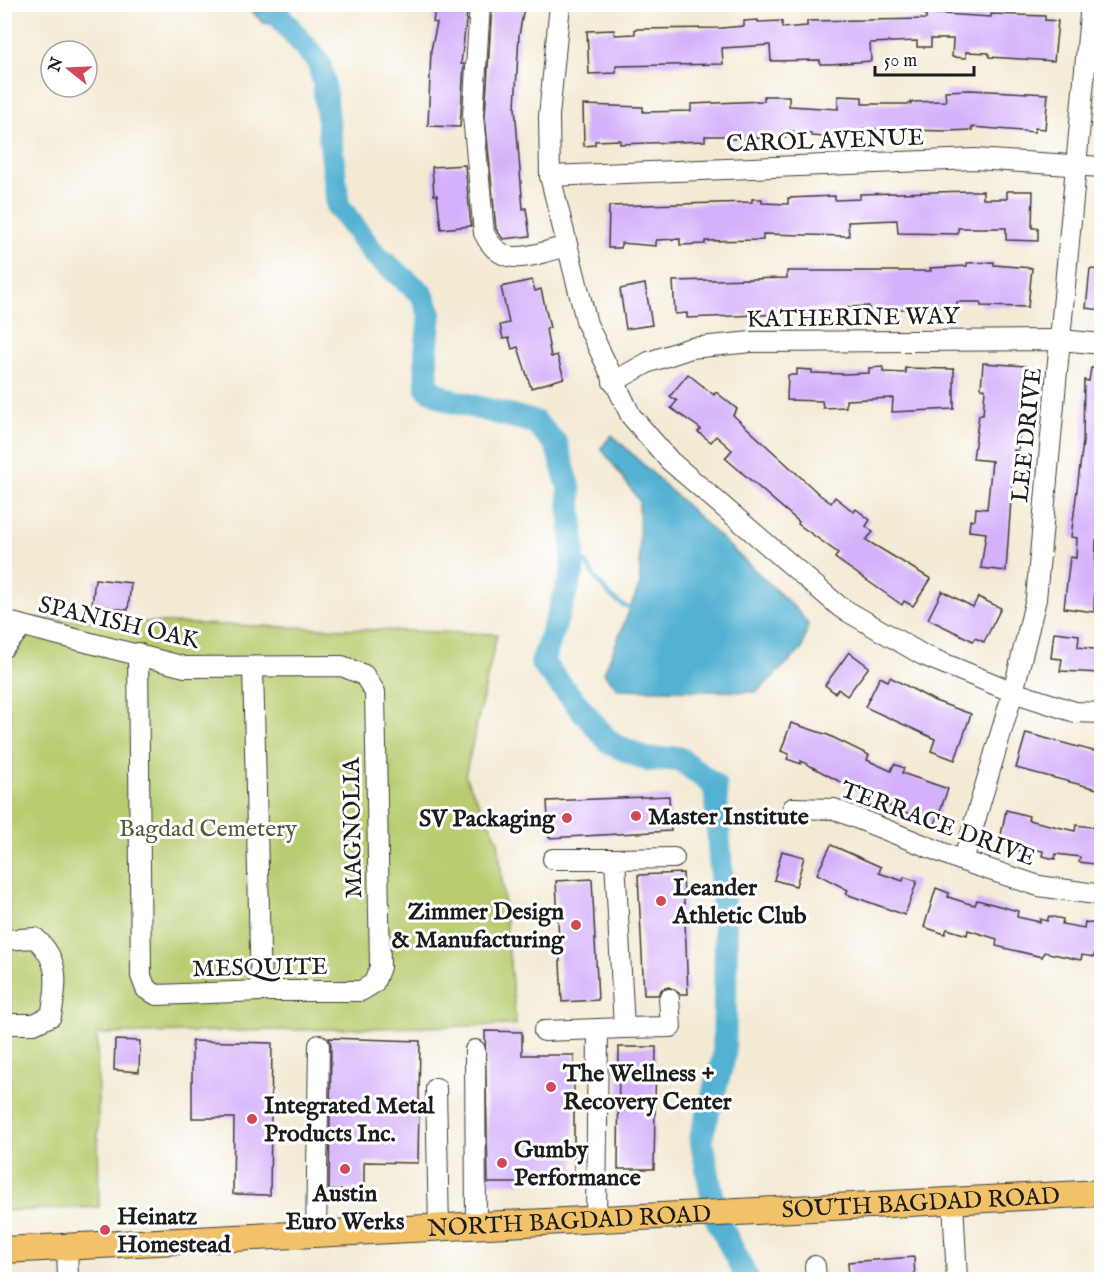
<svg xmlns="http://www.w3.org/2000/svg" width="1106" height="1284" font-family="'IM FELL English',serif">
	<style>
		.green { fill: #b8cd71; stroke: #6a7446; stroke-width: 1.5 }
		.water { fill: #53b1d2; stroke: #386677; stroke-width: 1.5 }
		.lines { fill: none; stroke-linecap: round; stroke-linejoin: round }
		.stream { stroke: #53b1d2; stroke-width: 4 }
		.river { stroke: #53b1d2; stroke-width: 24 }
		.building { fill: #d4b1fa }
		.minor-casing { stroke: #3c3b38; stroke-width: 22 }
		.major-casing { stroke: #3c3b38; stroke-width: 28 }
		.minor { stroke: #fff; stroke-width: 20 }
		.major { stroke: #f2c26a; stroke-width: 26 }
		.poi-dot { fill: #d1495b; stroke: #fff; stroke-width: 2 }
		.labels { text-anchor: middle; stroke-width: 6; stroke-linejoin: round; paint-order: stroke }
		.street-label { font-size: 24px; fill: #1c1c1c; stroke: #fff }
		.poi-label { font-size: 24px; font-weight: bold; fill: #1c1c1c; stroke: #fff; text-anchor: start }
		.park-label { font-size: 24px; fill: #535a3a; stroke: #fff }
	</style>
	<rect width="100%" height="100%" fill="#fff"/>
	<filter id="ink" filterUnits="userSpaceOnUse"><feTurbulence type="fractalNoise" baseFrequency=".0167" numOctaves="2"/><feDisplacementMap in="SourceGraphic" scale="12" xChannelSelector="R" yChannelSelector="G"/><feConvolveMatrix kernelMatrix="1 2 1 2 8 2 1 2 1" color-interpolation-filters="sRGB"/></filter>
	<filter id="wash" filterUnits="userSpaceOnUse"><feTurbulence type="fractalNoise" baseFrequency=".008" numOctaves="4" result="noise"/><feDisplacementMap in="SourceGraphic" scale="24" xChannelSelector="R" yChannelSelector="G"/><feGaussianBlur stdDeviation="1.35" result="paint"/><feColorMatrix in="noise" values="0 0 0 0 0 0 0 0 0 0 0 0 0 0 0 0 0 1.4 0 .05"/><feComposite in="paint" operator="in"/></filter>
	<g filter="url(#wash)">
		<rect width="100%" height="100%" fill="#f3ead4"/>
		<!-- green -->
		<polygon class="green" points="4,612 22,618 497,634 465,776 498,840 516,1025 97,1034 99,1207 5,1211"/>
		<!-- water -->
		<g class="water">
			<polygon points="246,5 274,5 284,25 263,23"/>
			<polygon points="612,435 798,611 808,624 802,649 757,692 618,689 604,673 640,584 639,500 601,448"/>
		</g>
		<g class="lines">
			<!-- stream -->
			<path class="stream" d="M573,543c15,22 33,60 60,66"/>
			<!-- river -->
			<polyline class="river" points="269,4 319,63 324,83 338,206 375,255 422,294 430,314 426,353 427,388 448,400 535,422 556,444 569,487 573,543 572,573 542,663 610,743 648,760 679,758 715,786 726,944 724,1057 701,1137 716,1217 748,1280"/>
		</g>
		<g id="blocks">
			<!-- building -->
			<g class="building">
				<polygon points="436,4 468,4 461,64 464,64 460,127 428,126 431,50 437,23 433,22"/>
				<polygon points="492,4 524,8 519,35 515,107 523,209 526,208 530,236 503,239 496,229 485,116"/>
				<polygon points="926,13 991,17 991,14 1045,16 1045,20 1058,21 1054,61 989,57 989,53 966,52 966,58 952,57 953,39 931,39 931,47 917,47 917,41 870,43 871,61 831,64 820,64 820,60 771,61 770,45 722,48 723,64 616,66 616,73 589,74 587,31 614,30 615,35 635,34 635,29 721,28 744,26 744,21 758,20 758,22 782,21 782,28 807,26 807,21 926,19"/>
				<polygon points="970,90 1048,94 1045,129 1035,128 1035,132 972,127 972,130 947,131 862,129 862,135 825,135 825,137 811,136 811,133 789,131 789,137 728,139 728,136 705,136 705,141 620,144 620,140 595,141 595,145 584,146 583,105 643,107 643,112 691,111 691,104 764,101 764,96 789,96 789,106 838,109 838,96 862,97 862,104 911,104 911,102 946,101 945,91"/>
				<polygon points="465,165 471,226 441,229 437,195 434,195 432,167"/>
				<polygon points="971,191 983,191 983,199 1007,199 1007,191 1033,191 1032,228 1038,228 1038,241 1006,240 1006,228 958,228 958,234 898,233 897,220 848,222 849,236 763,234 763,240 705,241 705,244 680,245 680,239 656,240 656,246 621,243 621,248 608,248 609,206 752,202 752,199 762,199 762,203 788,204 788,198 835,196 835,200 860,199 860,194"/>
				<polygon points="994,262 994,265 1032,268 1028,307 981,306 981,302 957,302 957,306 883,310 869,311 869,306 848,307 848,311 834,311 834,308 810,309 810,313 687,318 687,313 675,314 673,281 787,278 787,271 931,271 930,268 967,266 967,263"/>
				<polygon points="1090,269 1101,270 1101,310 1086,308"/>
				<polygon points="532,280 535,291 541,289 550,328 546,329 551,357 557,355 564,378 531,388 518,347 512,349 509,338 503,339 500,325 509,323 501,287"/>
				<polygon points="645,284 652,325 626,329 620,289"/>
				<polygon points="983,363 1025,366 1018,451 1014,450 1012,472 1016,472 1015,485 1012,485 1006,571 981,568 986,533 969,531 970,520 975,520 976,508 987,509 992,461 973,459 979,415 983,415 985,389 981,388"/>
				<polygon points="883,367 883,372 906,373 905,368 954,369 954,409 892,412 893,398 846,400 846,407 823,408 822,401 787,400 788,375 797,375 797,369 812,370 812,373 845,374 869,373 869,368"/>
				<polygon points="1091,368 1101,369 1101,540 1096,540 1094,612 1064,608 1070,557 1076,558 1077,538 1071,537 1083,442 1084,380 1089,381"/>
				<polygon points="688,374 714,395 716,392 737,409 733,415 820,495 831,503 835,497 854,512 856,509 870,520 866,526 873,532 866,540 931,579 913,606 904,601 902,605 835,558 838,553 798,524 799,522 725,458 732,450 716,436 711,442 698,432 701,429 671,408 677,401 670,396"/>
				<polygon points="95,579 131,583 128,610 92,605"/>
				<polygon points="942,591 973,607 978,597 1001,608 984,642 975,638 973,641 928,619"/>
				<polygon points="1054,632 1079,635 1078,647 1101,650 1101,673 1060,671 1062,659 1051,658"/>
				<polygon points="849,652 869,667 847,696 838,689 835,693 825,685"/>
				<polygon points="880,677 888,681 890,677 935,701 971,714 955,760 931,751 935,739 865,707"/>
				<polygon points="791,723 828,735 869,755 867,760 891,771 894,764 904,768 902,773 948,789 935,824 887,805 889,800 867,792 865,795 801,761 801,764 787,759 789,754 781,751"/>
				<polygon points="1026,733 1101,753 1101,790 1016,768"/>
				<polygon points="669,796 671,831 549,838 547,801"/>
				<polygon points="1006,810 1029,816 1028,820 1075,831 1076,825 1099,828 1094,864 1079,862 1080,857 1056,854 1055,859 1042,856 1043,851 1022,847 1021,851 1008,848 1009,842 1000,840"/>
				<polygon points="831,845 881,867 879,873 903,881 904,877 917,881 905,915 846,894 848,890 817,874"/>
				<polygon points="782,851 804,857 796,886 774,880"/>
				<polygon points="683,873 688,994 680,994 669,987 662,989 658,995 644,995 638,875"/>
				<polygon points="592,879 598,1000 562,1002 556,881"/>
				<polygon points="936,888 949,893 948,897 967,903 975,905 977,900 1018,911 1017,917 1040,922 1040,919 1047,921 1049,916 1063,919 1062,924 1084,928 1085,922 1100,925 1094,957 1082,955 1081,960 1044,952 1042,957 996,946 997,939 968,930 967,935 947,929 945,934 924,927"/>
				<polygon points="485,1031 522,1032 522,1055 574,1055 574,1176 521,1176 521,1183 488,1183"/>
				<polygon points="329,1038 420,1041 418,1163 364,1162 364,1190 329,1190 331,1045"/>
				<polygon points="115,1040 140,1041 139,1072 114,1070"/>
				<polygon points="192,1041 272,1043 270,1195 233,1194 234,1118 192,1118"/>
				<polygon points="619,1047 656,1047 654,1169 618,1169"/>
				<polygon points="914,1257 915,1280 849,1280 848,1262"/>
			</g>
		</g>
	</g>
	<g filter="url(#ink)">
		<use href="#blocks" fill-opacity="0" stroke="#3c3b38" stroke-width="1.5"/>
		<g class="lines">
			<defs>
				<g id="minor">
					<path d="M480,4l-7,112 11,117c19,39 49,21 83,13"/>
					<polyline points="560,4 549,116 550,176 587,324 631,416 670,461 840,607 923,655 1013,692 1075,712 1102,713"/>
					<polyline points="550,176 975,159 1102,167"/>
					<polyline points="613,382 649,362 691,348 751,342 1061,340 1102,344"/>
					<polyline points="4,621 185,667 342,666 364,675 375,692 380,967 374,983 361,991 261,991 157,995 146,989 141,976 138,653"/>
					<polyline points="4,647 23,626"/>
					<polyline points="253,668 261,991"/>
					<polyline points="793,808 834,809 963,861 1039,886 1102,895"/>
					<polyline points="553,859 615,859"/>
					<polyline points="963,861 1013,692 1036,599 1091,4"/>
					<path d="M4,940l31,-2c26,22 22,48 16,78l-17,8h-30"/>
					<polyline points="624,1028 671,1027 669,999"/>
					<polyline points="544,1031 598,1029"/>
					<polyline points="475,1050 476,1227"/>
					<polyline points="436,1088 439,1229"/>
					<polyline points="953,1201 957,1280"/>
					<polyline points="596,1221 598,1029 624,1028 615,859 674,858"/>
					<polyline points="316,1234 319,1045"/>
					<polyline points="67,1245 68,1280"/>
					<polyline points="815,1266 816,1280"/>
				</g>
				<g id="major">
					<path id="s1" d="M4,1250l1098,-57"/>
				</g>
			</defs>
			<!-- minor casing -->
			<use href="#minor" class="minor-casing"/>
			<!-- major casing -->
			<use href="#major" class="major-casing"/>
			<!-- minor -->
			<use href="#minor" class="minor"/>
			<!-- major -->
			<use href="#major" class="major"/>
		</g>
	</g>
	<!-- markers -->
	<g class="poi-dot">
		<circle cx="636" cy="816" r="6"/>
		<circle cx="567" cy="818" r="6"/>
		<circle cx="661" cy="901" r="6"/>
		<circle cx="576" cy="925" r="6"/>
		<circle cx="551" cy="1087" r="6"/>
		<circle cx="252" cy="1119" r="6"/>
		<circle cx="502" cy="1163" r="6"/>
		<circle cx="345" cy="1169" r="6"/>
		<circle cx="105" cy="1230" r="6"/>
	</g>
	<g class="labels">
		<!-- street labels -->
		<g class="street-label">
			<text transform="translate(825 140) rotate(-2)" y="8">CAROL AVENUE</text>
			<text transform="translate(853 317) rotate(-1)" y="8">KATHERINE WAY</text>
			<text transform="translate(1026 435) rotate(-84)" y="8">LEE DRIVE</text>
			<text transform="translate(119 622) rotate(13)" y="8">SPANISH OAK</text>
			<text transform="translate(938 823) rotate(20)" y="8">TERRACE DRIVE</text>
			<text transform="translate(352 828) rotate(-91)" y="8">MAGNOLIA</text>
			<text transform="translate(260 967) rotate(-1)" y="8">MESQUITE</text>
			<text dy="8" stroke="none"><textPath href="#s1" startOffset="918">SOUTH BAGDAD ROAD</textPath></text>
			<text dy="8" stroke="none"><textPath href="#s1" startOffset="566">NORTH BAGDAD ROAD</textPath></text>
		</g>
		<!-- poi labels -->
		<g class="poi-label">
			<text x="648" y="824">Master Institute</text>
			<text x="555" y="826" text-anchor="end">SV Packaging</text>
			<text x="673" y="895">Leander<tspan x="673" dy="28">Athletic Club</tspan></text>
			<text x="564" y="919" text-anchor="end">Zimmer Design<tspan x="564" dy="28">&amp; Manufacturing</tspan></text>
			<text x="563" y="1081">The Wellness +<tspan x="563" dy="28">Recovery Center</tspan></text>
			<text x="264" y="1113">Integrated Metal<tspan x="264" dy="28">Products Inc.</tspan></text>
			<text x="514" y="1157">Gumby<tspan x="514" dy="28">Performance</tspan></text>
			<text x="345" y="1201" text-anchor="middle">Austin<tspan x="345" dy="28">Euro Werks</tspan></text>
			<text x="117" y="1224">Heinatz<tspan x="117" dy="28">Homestead</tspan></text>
		</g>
		<!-- park labels -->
		<g class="park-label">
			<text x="208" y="836">Bagdad Cemetery</text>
		</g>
	</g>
	<!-- margin -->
	<rect width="1106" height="1284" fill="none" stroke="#fff" stroke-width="24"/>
	<!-- north arrow -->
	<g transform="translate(69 69) rotate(288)"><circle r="28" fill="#ffffff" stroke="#a4a4a4" stroke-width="1.5"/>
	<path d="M0-4.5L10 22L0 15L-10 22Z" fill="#d1495b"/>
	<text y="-9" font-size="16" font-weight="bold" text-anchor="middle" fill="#1c1c1c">N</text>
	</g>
	<!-- scale -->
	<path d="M875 66v9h99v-9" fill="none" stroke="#1c1c1c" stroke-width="3"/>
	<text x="884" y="66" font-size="18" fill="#1c1c1c" stroke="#ffffff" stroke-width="4.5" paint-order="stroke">50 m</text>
</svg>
